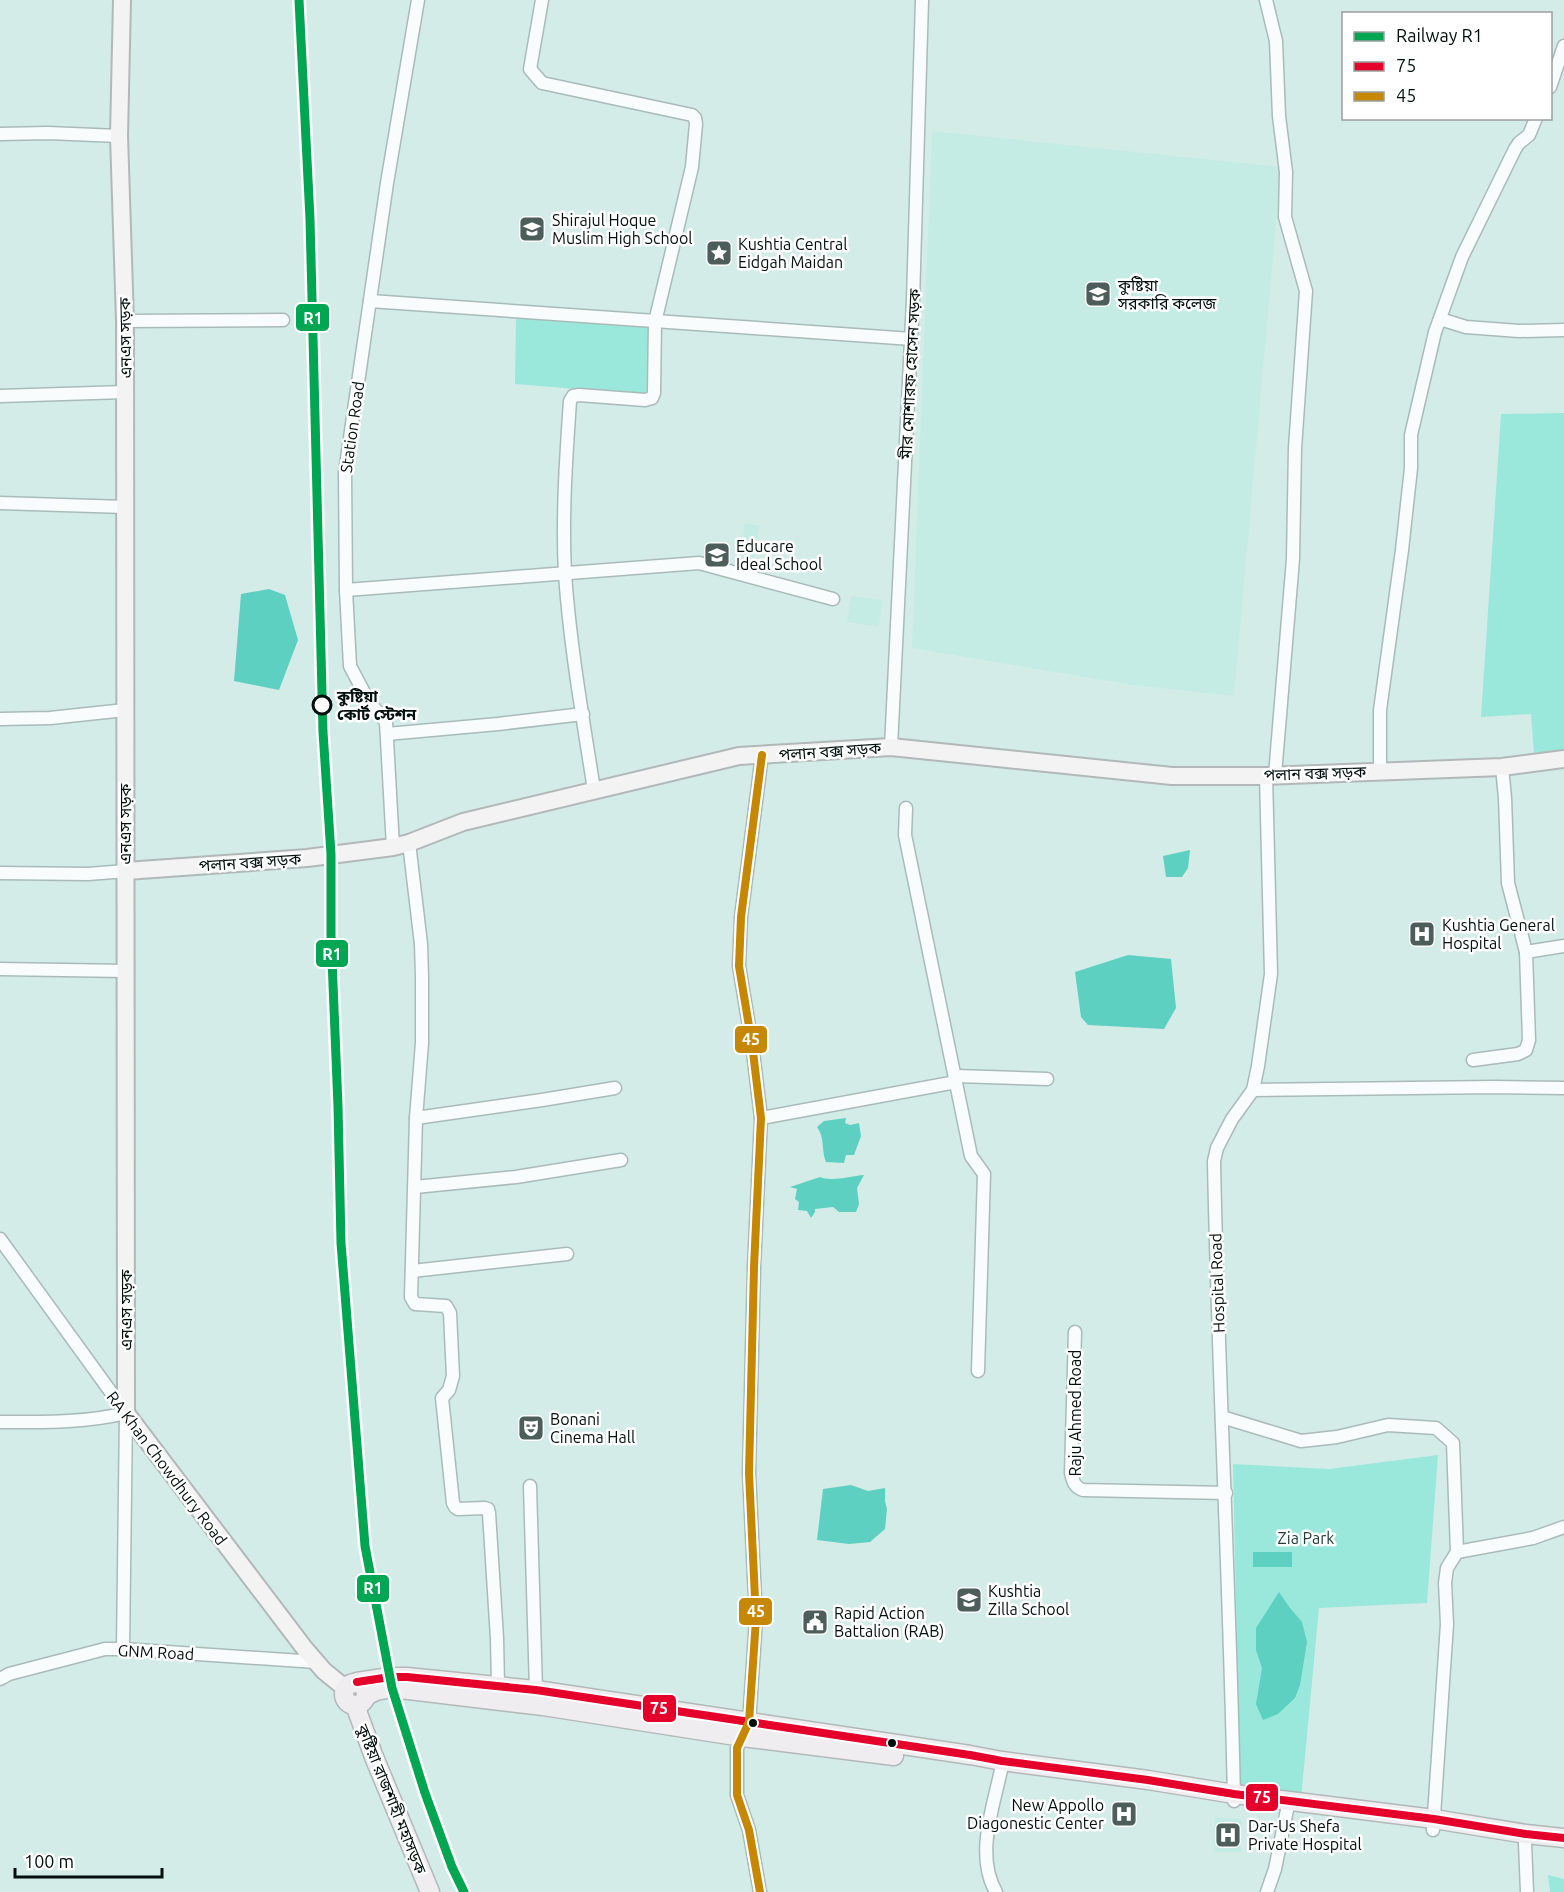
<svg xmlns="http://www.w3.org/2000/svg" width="1564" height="1892" font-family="Ubuntu,'Noto Sans Bengali',sans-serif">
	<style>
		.built { fill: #c4ece5 }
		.green { fill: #9ae8db }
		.water { fill: #5dd0c1 }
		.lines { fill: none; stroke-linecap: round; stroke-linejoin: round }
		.minor-casing { stroke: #a9bbb8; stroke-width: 15 }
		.major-casing { stroke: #b2b8b8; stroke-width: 20 }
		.highway-casing { stroke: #b2b8b8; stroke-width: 21 }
		.minor { stroke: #f9fcfc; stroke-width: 12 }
		.major { stroke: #f3f3f4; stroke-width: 16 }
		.highway { stroke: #efedef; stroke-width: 18 }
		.bus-1-casing { stroke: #fff; stroke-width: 12 }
		.bus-2-casing { stroke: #fff; stroke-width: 12 }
		.bus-1 { stroke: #e4002b; stroke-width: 8 }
		.bus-2 { stroke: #c68803; stroke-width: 8 }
		.rail-1-casing { stroke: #fff; stroke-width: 14 }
		.rail-1 { stroke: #00a651; stroke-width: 9 }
		.stop-dot { fill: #fff; stroke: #02100d; stroke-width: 3 }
		.bus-dot { fill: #02100d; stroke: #fff; stroke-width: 2 }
		.labels { text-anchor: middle; stroke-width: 5; stroke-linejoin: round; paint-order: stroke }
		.poi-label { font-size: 16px; fill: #02100d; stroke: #fff; text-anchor: start }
		.street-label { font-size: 16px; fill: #02100d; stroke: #fff }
		.stop-label { font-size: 16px; font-weight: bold; fill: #02100d; stroke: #fff; text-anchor: start }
		.park-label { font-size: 16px; fill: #233b37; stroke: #fff }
		.line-badge { stroke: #fff; stroke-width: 2 }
		.badge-label { font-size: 16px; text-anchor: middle; font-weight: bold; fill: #fff }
	</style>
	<rect width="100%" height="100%" fill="#d4ece8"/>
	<!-- built -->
	<g class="built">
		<polygon points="932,131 1281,167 1234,696 1133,685 912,648"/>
		<polygon points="745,523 760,526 754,558 740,555"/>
		<polygon points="851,596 882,600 879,627 847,622"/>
		<polygon points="1215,1817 1241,1819 1241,1852 1214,1852"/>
	</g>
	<!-- green -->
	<g class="green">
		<polygon points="516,317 652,327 649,395 515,384"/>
		<polygon points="1564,413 1564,751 1534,753 1531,714 1481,717 1501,414"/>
		<polygon points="1438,1455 1427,1603 1319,1608 1301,1799 1240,1789 1233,1464 1329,1469"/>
		<polygon points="1548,1875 1564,1879 1564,1892 1550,1892"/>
	</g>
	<!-- water -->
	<g class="water">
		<polygon points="269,589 285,595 298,640 279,690 234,681 241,594"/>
		<polygon points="1190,850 1188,868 1182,877 1166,877 1163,856"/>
		<polygon points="1128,955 1171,959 1176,1008 1164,1029 1088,1025 1081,1017 1075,972"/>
		<path d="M846,1118l-1,5 5,2 9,-2 2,13 -7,19h-8l-2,8 -18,-1c-5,-12 -1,-25 -9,-35l7,-6z"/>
		<path d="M864,1175l-7,13 2,16 -3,8h-17l-6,-5 -18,2v3l-4,6 -4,-7 -9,-1 1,-8 -4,-3 2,-10 -7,-2 30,-10c11,5 31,-1 44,-2z"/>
		<polygon points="851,1485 868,1491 885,1488 885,1501 887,1509 885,1529 870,1542 849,1544 817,1540 823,1489"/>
		<rect x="1253" y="1552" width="39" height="15"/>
		<polygon points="1279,1592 1290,1608 1302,1622 1307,1642 1300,1685 1295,1698 1278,1714 1263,1720 1256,1704 1262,1668 1256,1650 1256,1628"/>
	</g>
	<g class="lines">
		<defs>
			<g id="minor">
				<path d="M542,0l-12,69 12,14 150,32 3,3 1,6 -4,43 -37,155 -1,71 -2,5 -7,2 -66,-5 -6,1 -3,5c-4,57 -8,115 -5,173 5,72 18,145 29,216"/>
				<polyline points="1266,0 1276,41 1279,116 1286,172 1285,217 1306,291 1295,448 1293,559 1275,775"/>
				<polyline points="1550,87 1564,46"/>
				<polyline points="0,134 48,133 119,136"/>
				<polyline points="370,301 912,339"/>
				<polyline points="1440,319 1466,327 1519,331 1564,330"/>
				<polyline points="125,321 283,320"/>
				<polyline points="0,396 125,392"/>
				<polyline points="0,503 125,507"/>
				<polyline points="346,590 699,563 833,599"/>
				<polyline points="0,719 50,718 125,710"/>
				<polyline points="387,734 498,724 583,714"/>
				<polyline points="891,747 913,300 922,0"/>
				<polyline points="1502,767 1505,798 1508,883 1526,952"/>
				<polyline points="1380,770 1380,710 1402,550 1411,468 1411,435 1435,332 1462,257 1515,149 1519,143 1529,135 1536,118"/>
				<polyline points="906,808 905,835 971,1156 984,1174 978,1371"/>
				<polyline points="409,843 421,944 422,977 422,1043 416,1118 411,1297 415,1304 446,1306 450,1313 453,1376 449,1390 442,1398 453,1503 455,1507 458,1509 485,1508 488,1509 489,1513 497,1638 498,1685"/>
				<polyline points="393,847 386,722 369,702 350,666 346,590 345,472 387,183 418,0"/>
				<polyline points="0,873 88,874 126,871"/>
				<polyline points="0,969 126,971"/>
				<polyline points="1473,1060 1518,1054 1526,1050 1529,1040 1526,952 1564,946"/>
				<polyline points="956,1076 1047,1079"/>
				<polyline points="1253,1090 1494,1087 1564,1088"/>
				<polyline points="416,1118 542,1100 615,1088"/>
				<polyline points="761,1118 956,1082"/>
				<polyline points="415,1187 516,1177 621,1160"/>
				<polyline points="0,1239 126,1413"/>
				<polyline points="412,1271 567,1254"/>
				<path d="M1075,1332l-4,141c2,8 3,14 12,17l143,3"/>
				<polyline points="1222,1417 1301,1441 1337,1437 1388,1425 1436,1428 1453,1443 1457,1552 1447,1568 1445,1583 1447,1624 1433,1830"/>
				<path d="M0,1422c42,0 85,1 126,-9"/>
				<polyline points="530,1486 536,1690"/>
				<polyline points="1457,1552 1533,1538 1564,1527"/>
				<polyline points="123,1649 126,1413"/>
				<polyline points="0,1679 9,1674 105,1649 123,1649 316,1662"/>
				<path d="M1234,1801c-4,-214 -16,-427 -20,-640l3,-13 15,-29 21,-29 5,-24 13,-92 -5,-198"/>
				<polyline points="1525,1843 1527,1892"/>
				<polyline points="760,1892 749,1830 737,1795 737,1748 749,1722 756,1619 749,1473 754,1267 761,1118 752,1044 739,966 741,917 762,755"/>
				<path d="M996,1892c-21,-36 -3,-84 5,-122"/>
				<polyline points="1267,1892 1275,1869 1287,1810"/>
			</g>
			<g id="major">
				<polyline points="122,0 119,136 125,321 126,1413 305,1649 324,1671 345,1688"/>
				<polyline points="126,871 307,858 393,847 409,843 463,822 739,756 891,747 1172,776 1266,776 1502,767 1564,759"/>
			</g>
			<g id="highway">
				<polyline points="357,1682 390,1677 407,1677 536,1690 970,1755 1002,1761 1148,1780 1234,1794 1434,1819 1526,1834 1564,1838"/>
				<circle cx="355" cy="1694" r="11"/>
				<polyline points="366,1696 376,1691 392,1688 543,1706 742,1737 894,1756"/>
				<polyline points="355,1705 374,1757 430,1892"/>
			</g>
		</defs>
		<!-- minor casing -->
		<use href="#minor" class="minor-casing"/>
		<!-- major casing -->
		<use href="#major" class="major-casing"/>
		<!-- highway casing -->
		<use href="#highway" class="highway-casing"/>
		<!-- minor -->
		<use href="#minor" class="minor"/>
		<!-- major -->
		<use href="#major" class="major"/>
		<!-- highway -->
		<use href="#highway" class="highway"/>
		<defs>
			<polyline id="bus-1" points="357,1682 390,1677 407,1677 536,1690 970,1755 1002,1761 1148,1780 1234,1794 1434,1819 1526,1834 1564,1838"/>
			<polyline id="bus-2" points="760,1892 749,1830 737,1795 737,1748 749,1722 756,1619 749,1473 754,1267 761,1118 752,1044 739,966 741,917 762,755"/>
		</defs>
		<!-- bus-1 casing -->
		<use href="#bus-1" class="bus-1-casing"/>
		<!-- bus-2 casing -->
		<use href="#bus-2" class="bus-2-casing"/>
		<!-- bus-1 -->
		<use href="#bus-1" class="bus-1"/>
		<!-- bus-2 -->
		<use href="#bus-2" class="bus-2"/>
		<defs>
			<polyline id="rail-1" points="299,0 310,219 323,732 331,854 331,935 338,1106 341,1243 365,1546 392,1688 425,1793 452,1867 464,1892"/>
		</defs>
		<!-- rail-1 casing -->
		<use href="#rail-1" class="rail-1-casing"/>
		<!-- rail-1 -->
		<use href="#rail-1" class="rail-1"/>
	</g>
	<!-- icons -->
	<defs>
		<symbol id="school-square" viewBox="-11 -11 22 22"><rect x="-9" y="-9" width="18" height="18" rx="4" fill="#4c5d5a" stroke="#fff"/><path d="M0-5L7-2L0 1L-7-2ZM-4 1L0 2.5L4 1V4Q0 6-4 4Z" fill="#fff"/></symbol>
		<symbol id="sight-square" viewBox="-11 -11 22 22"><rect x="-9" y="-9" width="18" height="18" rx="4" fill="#4c5d5a" stroke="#fff"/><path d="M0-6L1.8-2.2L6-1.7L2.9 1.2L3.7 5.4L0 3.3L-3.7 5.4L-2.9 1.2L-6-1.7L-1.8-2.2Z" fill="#fff"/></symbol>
		<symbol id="university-square" viewBox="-11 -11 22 22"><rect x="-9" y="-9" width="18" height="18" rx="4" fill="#4c5d5a" stroke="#fff"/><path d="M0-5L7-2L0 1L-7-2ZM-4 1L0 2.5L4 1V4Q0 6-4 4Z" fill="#fff"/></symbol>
		<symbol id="hospital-square" viewBox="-11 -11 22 22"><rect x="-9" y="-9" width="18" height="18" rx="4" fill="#4c5d5a" stroke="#fff"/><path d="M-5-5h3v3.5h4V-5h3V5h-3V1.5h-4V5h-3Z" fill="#fff"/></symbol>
		<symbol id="theatre-square" viewBox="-11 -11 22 22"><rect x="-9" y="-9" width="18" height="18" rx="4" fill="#4c5d5a" stroke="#fff"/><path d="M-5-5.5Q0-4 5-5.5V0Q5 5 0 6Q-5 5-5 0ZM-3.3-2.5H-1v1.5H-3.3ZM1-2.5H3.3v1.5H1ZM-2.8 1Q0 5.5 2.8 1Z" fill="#fff"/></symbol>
		<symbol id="civic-square" viewBox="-11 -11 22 22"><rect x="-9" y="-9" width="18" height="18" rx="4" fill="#4c5d5a" stroke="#fff"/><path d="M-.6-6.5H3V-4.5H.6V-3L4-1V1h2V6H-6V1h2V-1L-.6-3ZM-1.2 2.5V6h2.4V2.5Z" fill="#fff"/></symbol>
	</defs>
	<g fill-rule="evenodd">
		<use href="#school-square" x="517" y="214" width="30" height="30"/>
		<use href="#sight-square" x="704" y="238" width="30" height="30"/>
		<use href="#university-square" x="1083" y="279" width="30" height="30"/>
		<use href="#school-square" x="702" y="540" width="30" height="30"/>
		<use href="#hospital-square" x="1407" y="919" width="30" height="30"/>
		<use href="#theatre-square" x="516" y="1413" width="30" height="30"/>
		<use href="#school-square" x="954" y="1585" width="30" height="30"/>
		<use href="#civic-square" x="800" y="1607" width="30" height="30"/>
		<use href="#hospital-square" x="1109" y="1799" width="30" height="30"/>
		<use href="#hospital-square" x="1213" y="1820" width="30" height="30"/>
	</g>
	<!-- markers -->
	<circle class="stop-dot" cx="322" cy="705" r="9"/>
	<g class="bus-dot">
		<circle cx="753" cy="1723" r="5"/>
		<circle cx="892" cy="1743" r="5"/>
	</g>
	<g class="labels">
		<!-- poi labels -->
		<g class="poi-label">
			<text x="552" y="226">Shirajul Hoque<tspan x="552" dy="18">Muslim High School</tspan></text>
			<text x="738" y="250">Kushtia Central<tspan x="738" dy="18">Eidgah Maidan</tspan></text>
			<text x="1118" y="291">কুষ্টিয়া<tspan x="1118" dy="18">সরকারি কলেজ</tspan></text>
			<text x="736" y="552">Educare<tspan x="736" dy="18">Ideal School</tspan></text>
			<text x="1442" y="931">Kushtia General<tspan x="1442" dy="18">Hospital</tspan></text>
			<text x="550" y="1425">Bonani<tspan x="550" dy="18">Cinema Hall</tspan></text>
			<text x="988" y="1597">Kushtia<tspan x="988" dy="18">Zilla School</tspan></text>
			<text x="834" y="1619">Rapid Action<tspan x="834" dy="18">Battalion (RAB)</tspan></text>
			<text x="1104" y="1811" text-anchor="end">New Appollo<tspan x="1104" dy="18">Diagonestic Center</tspan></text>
			<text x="1248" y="1832">Dar-Us Shefa<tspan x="1248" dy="18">Private Hospital</tspan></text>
		</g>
		<!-- street labels -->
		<g class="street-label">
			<text transform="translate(125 338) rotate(-91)" y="6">এনএস সড়ক</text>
			<text transform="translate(910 374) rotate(-87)" y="6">মীর মোশারফ হোসেন সড়ক</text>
			<text transform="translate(352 427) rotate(-82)" y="6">Station Road</text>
			<text transform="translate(830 751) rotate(-4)" y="6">পলান বক্স সড়ক</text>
			<text transform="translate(1315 773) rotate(-2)" y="6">পলান বক্স সড়ক</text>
			<text transform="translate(125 824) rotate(-90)" y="6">এনএস সড়ক</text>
			<text transform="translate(250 862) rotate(-4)" y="6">পলান বক্স সড়ক</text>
			<text transform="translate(1217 1283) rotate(-92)" y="6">Hospital Road</text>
			<text transform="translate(126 1310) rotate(-90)" y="6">এনএস সড়ক</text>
			<text transform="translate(1075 1413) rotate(-90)" y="6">Raju Ahmed Road</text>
			<text transform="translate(167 1468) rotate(53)" y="6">RA Khan Chowdhury Road</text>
			<text transform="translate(156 1652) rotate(3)" y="6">GNM Road</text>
			<text transform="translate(392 1799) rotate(68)" y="6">কুষ্টিয়া রাজশাহী মহাসড়ক</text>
		</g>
		<!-- stop labels -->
		<g class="stop-label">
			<text x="337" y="702">কুষ্টিয়া<tspan x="337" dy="18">কোর্ট স্টেশন</tspan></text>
		</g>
		<!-- park labels -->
		<g class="park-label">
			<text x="1306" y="1544">Zia Park</text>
		</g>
	</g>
	<g class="line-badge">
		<rect x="295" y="303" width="35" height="29" rx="6" fill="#00a651"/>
		<rect x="315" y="939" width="34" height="29" rx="6" fill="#00a651"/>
		<rect x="734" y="1025" width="34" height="29" rx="6" fill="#c68803"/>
		<rect x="356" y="1574" width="34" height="29" rx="6" fill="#00a651"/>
		<rect x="738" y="1597" width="35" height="29" rx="6" fill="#c68803"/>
		<rect x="642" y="1694" width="35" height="29" rx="6" fill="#e4002b"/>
		<rect x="1245" y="1783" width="34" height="29" rx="6" fill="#e4002b"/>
	</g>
	<g class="badge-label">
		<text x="313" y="324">R1</text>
		<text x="332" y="960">R1</text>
		<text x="751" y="1045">45</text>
		<text x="373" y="1594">R1</text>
		<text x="756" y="1617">45</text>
		<text x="659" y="1714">75</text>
		<text x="1262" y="1803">75</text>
	</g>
	<!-- legend -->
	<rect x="1342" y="12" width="210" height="108" fill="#ffffff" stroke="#9a9f9e" stroke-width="1.5"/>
	<rect x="1354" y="32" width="30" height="9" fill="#00a651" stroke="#9a9f9e" stroke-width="1.5"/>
	<text x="1396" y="42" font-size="18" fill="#02100d">Railway R1</text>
	<rect x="1354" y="62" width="30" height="9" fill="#e4002b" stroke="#9a9f9e" stroke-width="1.5"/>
	<text x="1396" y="72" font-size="18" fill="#02100d">75</text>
	<rect x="1354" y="92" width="30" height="9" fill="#c68803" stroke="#9a9f9e" stroke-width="1.5"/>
	<text x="1396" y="102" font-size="18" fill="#02100d">45</text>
	<!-- scale -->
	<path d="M15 1868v9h147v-9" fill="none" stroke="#02100d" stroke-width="3"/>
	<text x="24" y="1868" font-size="18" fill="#02100d" stroke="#ffffff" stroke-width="4.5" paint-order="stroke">100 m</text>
</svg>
